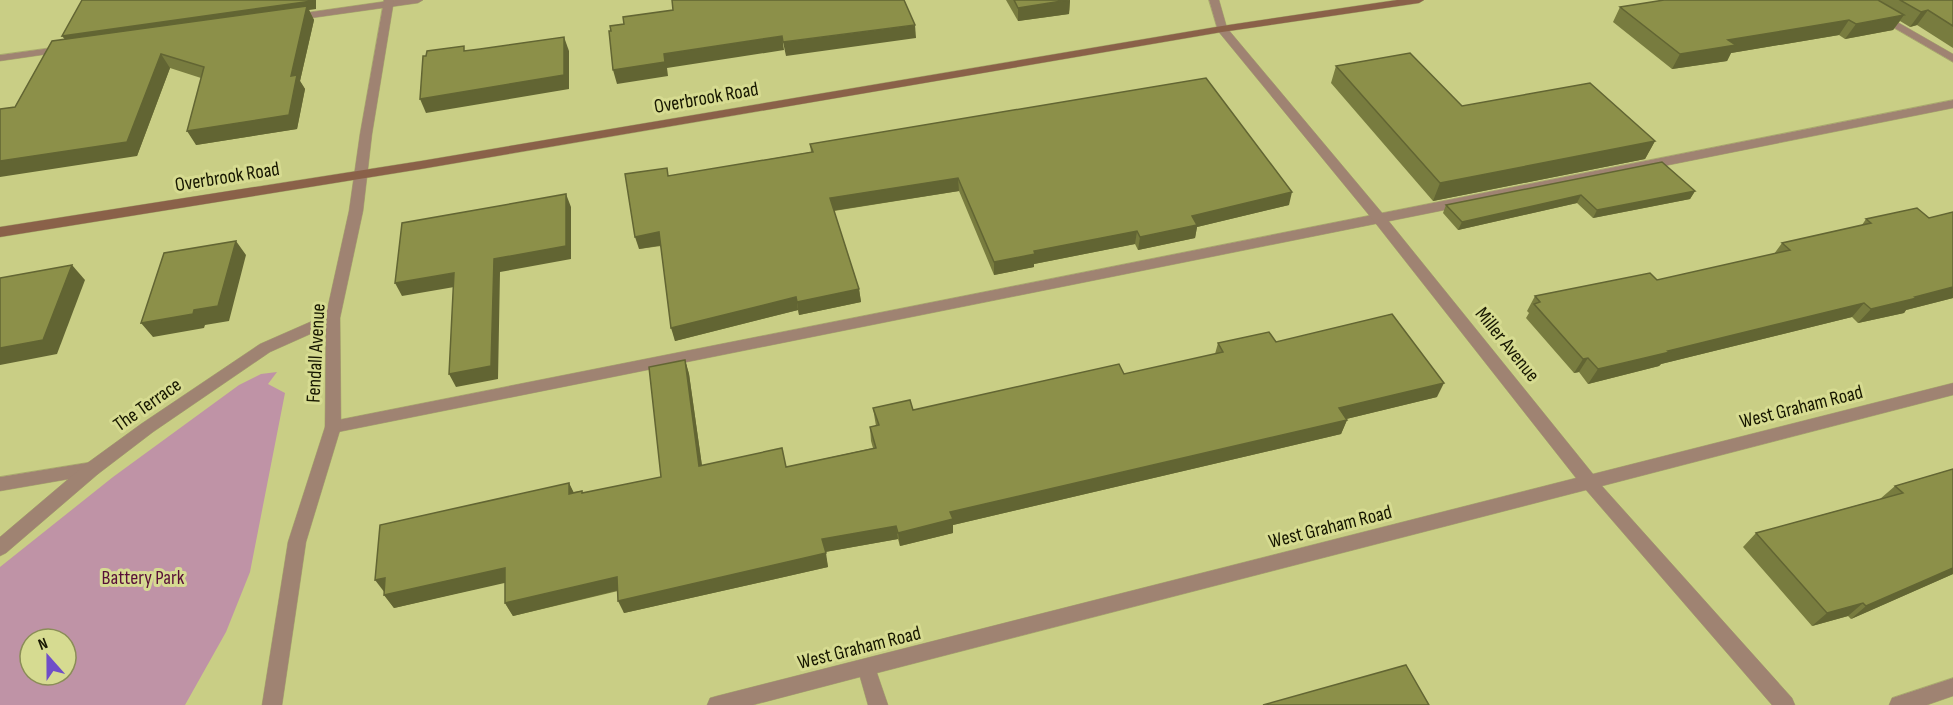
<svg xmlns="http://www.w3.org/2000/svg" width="1953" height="705" font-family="'Sofia Sans Condensed',sans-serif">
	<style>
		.green { fill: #bf93a6; fill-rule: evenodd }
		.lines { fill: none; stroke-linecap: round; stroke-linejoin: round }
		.lane-casing { stroke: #a9ad6d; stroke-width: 1 }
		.street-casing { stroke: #a9ad6d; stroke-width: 1 }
		.secondary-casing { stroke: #a9ad6d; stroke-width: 1 }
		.lane { fill: #9f8372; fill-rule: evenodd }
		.street { fill: #9f8372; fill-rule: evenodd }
		.secondary { fill: #8a6149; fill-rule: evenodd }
		.wall { fill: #787c3f }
		.shaded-wall { fill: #626533 }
		.building { fill: #8c9049; stroke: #626533; stroke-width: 1.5 }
		.labels { text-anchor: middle; stroke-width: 6; stroke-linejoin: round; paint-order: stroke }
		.street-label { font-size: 20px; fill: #171700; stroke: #d6db91 }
		.park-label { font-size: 20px; fill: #570e37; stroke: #d6db91 }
	</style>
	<rect width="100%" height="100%" fill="#c9ce85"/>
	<!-- green -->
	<path class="green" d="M277,372l-9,12 17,9 -35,179 -24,60 -41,73h-185v-138l113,-90 126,-92 22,-11zM30,639h36v36h-36z"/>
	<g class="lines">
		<defs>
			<g id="lane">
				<polygon points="395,0 423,0 418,3 290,21 285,18 290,15"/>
				<polygon points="1846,0 1859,0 1953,54 1953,62"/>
				<polygon points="65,46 71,49 69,51 0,61 0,55"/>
				<polygon points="1953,100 1953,108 333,433 327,431 325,427 327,423 333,421"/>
				<polygon points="92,462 98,464 100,469 98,474 0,491 0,477"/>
				<polygon points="1953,678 1953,696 1927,705 1889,705 1892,698"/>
			</g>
			<g id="street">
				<polygon points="384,0 394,0 372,134 363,211 340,318 341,427 306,542 282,705 262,705 288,542 325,427 326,327 270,352 153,432 98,474 6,553 0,556 0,537 86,464 141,424 260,344 326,315 349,211 360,134"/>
				<polygon points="1209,0 1219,0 1227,28 1383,214 1593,474 1953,383 1953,395 1602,486 1792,698 1795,705 1772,705 1586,490 877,673 888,705 868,705 860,677 753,705 707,705 710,698 717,696 1576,478 1373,220 1218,31"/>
			</g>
			<polygon id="secondary" points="1397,0 1424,0 1419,3 1222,32 421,169 0,237 0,227 421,161 1222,26"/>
		</defs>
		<!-- lane casing -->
		<use href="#lane" class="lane-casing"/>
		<!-- street casing -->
		<use href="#street" class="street-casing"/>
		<!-- secondary casing -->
		<use href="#secondary" class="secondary-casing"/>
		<!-- lane -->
		<use href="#lane" class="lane"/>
		<!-- street -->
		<use href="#street" class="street"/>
		<!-- secondary -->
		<use href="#secondary" class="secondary"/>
	</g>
	<!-- wall -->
	<g class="wall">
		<polygon points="1006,0 1070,0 1069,14 1018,21"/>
		<polygon points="1664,0 1953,0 1953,48 1917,25 1910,27 1900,21 1893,30 1845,39 1839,35 1731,53 1727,61 1672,69 1613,22 1620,7"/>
		<polygon points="316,9 309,10 314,20 300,81 305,89 297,129 196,145 201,78 170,68 137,156 15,107 52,41"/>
		<polygon points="1336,66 1462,106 1655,141 1645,159 1433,201 1331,83"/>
		<polygon points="810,144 1289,205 1197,227 1195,238 1138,250 1135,244 1034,264 1034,267 994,275 959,191 834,211 859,289 861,302 799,315 798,310 675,341 661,246 639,249 669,176 811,152"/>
		<polygon points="1662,162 1695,191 1690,199 1593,218 1577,203 1458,230 1443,213 1446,205"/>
		<polygon points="1953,212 1953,298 1906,310 1904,313 1858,323 1852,317 1661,364 1659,366 1588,384 1579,372 1574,373 1526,318 1529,313 1527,311 1535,296 1657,280 1774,254 1782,243 1862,225 1866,219 1929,218"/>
		<polygon points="1276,342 1437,397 1346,419 1347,420 1341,434 953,525 953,533 900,546 898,539 825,552 828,567 624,613 618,591 513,616 505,603 505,582 394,608 384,595 569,483 573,492 582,491 583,493 661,477 685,360 689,374 702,466 786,467 873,448 871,441 870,427 876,426 873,408 913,410 1124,374 1215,354 1218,343"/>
		<polygon points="1953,469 1953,574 1851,619 1848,616 1812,626 1743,547 1756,533 1880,499 1895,486"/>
	</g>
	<!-- shaded-wall -->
	<g class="shaded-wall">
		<polygon points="312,0 316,0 316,9 309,10 314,20 300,81 305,89 297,129 196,145 187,131 291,76 306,10 68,43 62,36"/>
		<polygon points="1070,0 1069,14 1018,21 1018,8"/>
		<polygon points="1928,10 1917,25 1910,27 1921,12"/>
		<polygon points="1904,15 1893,30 1845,39 1856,24"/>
		<polygon points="1849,20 1839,35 1731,53 1727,61 1672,69 1680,54 1728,40"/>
		<polygon points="915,25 916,38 786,56 783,42"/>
		<polygon points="782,36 784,50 667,68 668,76 617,84 613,70 664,54"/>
		<polygon points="564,37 569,51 569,89 426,113 420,99"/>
		<polygon points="161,54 170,68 137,156 0,177 0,161"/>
		<polygon points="1655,141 1645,159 1433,201 1440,183"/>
		<polygon points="958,178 959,191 831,211 830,198"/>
		<polygon points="1695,191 1690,199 1593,218 1597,210"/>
		<polygon points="1292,192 1289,205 1197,227 1195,238 1138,250 1140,237 1192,216"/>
		<polygon points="566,194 571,207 571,259 500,272 498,379 456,387 449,374 494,259"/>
		<polygon points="1581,195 1577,203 1458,230 1462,222"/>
		<polygon points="1137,231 1135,244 1034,264 1034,267 994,275 994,262 1034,251"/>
		<polygon points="659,232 663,245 639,249 635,237"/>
		<polygon points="236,241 246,255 229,321 205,325 204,328 153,337 141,323"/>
		<polygon points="72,265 85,280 57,354 0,365 0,348"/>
		<polygon points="454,273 460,286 402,296 395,283"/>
		<polygon points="1953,287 1953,298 1906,310 1904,313 1858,323 1871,309"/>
		<polygon points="859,289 861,302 799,315 797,302"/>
		<polygon points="796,297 798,310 675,341 671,328"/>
		<polygon points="1864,303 1852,317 1661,364 1659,366 1588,384 1598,369 1668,351"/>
		<polygon points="1588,358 1579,372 1574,373 1583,359"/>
		<polygon points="685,360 689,374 704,480 699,466"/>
		<polygon points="1444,383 1437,397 1334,422 1339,408"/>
		<polygon points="1347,420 1341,434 953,525 953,533 900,546 898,533 950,512"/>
		<polygon points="569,483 576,497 569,494"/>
		<polygon points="896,526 898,539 825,552 822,539"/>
		<polygon points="826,553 828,567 624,613 618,601"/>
		<polygon points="505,568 513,581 394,608 384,595"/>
		<polygon points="1953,568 1953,574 1851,619 1866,606"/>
		<polygon points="617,577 623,589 513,616 505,603"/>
		<polygon points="385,578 385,593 375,580"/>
		<polygon points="1863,603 1848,616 1812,626 1827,613"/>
	</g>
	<!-- building -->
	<g class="building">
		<polygon points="82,0 312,0 312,1 62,36"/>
		<polygon points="672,0 904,0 915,25 783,42 782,36 664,54 665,62 613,70 609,31 611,31 610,26 624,24 623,17 673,10"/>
		<polygon points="1014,0 1068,0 1018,8"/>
		<polygon points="1664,0 1878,0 1904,15 1856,24 1849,20 1728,40 1736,45 1680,54 1620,7"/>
		<polygon points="1900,0 1953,0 1953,26 1928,10 1921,12"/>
		<polygon points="307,6 291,76 297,75 289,115 187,131 204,67 161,54 127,142 0,161 0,109 15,107 52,41"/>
		<polygon points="564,37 564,75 420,99 423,56 426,56 427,51 464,46 464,51 480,49"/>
		<polygon points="1410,53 1462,106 1590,83 1655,141 1440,183 1336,66"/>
		<polygon points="1206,78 1292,192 1192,216 1197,225 1140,237 1137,231 1034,251 1035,254 994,262 958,178 830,198 859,289 797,302 796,297 671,328 659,232 635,237 625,174 667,168 668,176 813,152 810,144"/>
		<polygon points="1662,162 1695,191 1597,210 1581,195 1462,222 1446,205"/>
		<polygon points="566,194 566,246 494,259 491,366 449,374 454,273 395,283 402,223"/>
		<polygon points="1917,208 1929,218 1953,212 1953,287 1915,297 1917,298 1871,309 1864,303 1668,351 1670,352 1598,369 1588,358 1583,359 1534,304 1540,302 1535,296 1650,273 1657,280 1790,250 1782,243 1871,223 1866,219"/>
		<polygon points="236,241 218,306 194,310 193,314 141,323 164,253"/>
		<polygon points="72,265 43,340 0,348 0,278"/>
		<polygon points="1392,314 1444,383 1339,408 1347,420 950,512 953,519 898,533 896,526 822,539 826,553 618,601 617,577 505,603 505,568 384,595 385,578 375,580 380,525 569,483 569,494 582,491 582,493 661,477 649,367 685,360 699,466 782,448 786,467 876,448 870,427 879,425 873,408 910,400 913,410 1119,364 1124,374 1223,352 1218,343 1269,332 1276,342"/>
		<polygon points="1953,469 1953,568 1866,606 1863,603 1827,613 1756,533 1903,493 1895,486"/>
		<polygon points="1406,665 1429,705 1263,705"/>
	</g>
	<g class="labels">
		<!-- street labels -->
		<g class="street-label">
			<text transform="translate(706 97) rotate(-10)" y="7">Overbrook Road</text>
			<text transform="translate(227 176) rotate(-9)" y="7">Overbrook Road</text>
			<text transform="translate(1508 344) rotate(51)" y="7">Miller Avenue</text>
			<text transform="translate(315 353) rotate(-87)" y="7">Fendall Avenue</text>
			<text transform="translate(147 404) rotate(-35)" y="7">The Terrace</text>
			<text transform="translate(1801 406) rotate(-14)" y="7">West Graham Road</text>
			<text transform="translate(1330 526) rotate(-14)" y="7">West Graham Road</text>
			<text transform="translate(859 647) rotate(-14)" y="7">West Graham Road</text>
		</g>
		<!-- park labels -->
		<g class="park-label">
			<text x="143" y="584">Battery Park</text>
		</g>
	</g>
	<!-- north arrow -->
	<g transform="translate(48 657) rotate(339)"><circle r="28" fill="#d6db91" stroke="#8a8d57" stroke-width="1.5"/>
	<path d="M0-4.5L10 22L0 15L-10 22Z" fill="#6f4ec8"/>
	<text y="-9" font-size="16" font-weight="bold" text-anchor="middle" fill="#171700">N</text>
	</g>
</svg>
